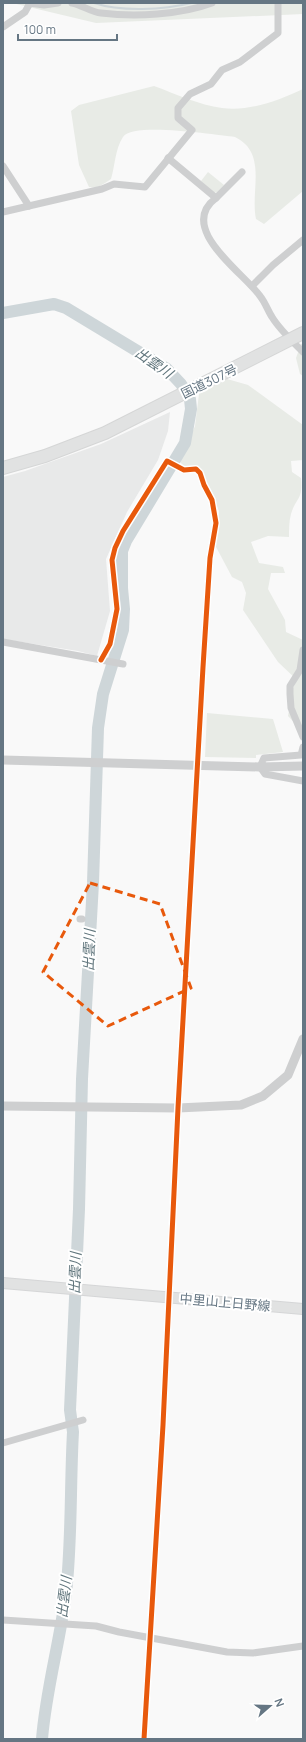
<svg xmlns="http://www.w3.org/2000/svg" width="306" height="1742" font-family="Manrope,'Noto Sans JP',sans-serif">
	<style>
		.built { fill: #e8e9e9 }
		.green { fill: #e8ebe6 }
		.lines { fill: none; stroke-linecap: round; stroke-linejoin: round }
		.stream { stroke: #ced6d9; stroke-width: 2 }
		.river { stroke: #ced6d9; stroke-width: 12 }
		.secondary-casing { stroke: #d5d6d7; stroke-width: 12 }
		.trunk-casing { stroke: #d5d6d6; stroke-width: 14 }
		.minor { stroke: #cecfd0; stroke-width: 7 }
		.tertiary { stroke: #cecfd0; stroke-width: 9 }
		.secondary { stroke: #e1e2e2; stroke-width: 10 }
		.trunk { stroke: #e1e2e2; stroke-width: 12 }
		.cycleway-casing { stroke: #fff; stroke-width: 8 }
		.cycleway { stroke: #e8590c; stroke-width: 5 }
		.marked { fill: none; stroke: #e8590c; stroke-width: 3; stroke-dasharray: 8 5; stroke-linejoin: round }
		.labels { text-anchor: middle; stroke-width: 4; stroke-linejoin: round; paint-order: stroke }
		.street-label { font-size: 13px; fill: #657683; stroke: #fff }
		.water-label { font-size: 14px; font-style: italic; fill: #60757c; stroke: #fff }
	</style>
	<rect width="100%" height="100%" fill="#f9f9f9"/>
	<!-- built -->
	<polygon class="built" points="170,412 168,431 158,460 127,512 106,559 110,611 97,656 78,651 3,639 3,477 25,471 101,444"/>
	<!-- green -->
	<g class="green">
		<polygon points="12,3 303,3 303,14 96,23"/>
		<path d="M154,86c22,8 45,19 68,22 27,4 58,-8 81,-19v102l-39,33 -8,-5c-6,-28 12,-66 -21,-82 -20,-2 -102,-15 -112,0 -8,12 -8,29 -12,42 -7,5 -14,10 -22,8l-10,-22 -8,-54 8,-6z"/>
		<polygon points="208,172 224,185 217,192 214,193 201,181"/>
		<polygon points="301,344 303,344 303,376 300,374 296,358"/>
		<path d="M227,379l21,6 55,40v35l-12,1 1,11 9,6c2,23 -5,19 -10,36 -2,7 -2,16 -2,23l-21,-1 -17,6 8,21 24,4 2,6h-14l-3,16 17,31 1,12 17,8v92l-15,-16 5,-28 4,-8 -19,-18 -35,-52 3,-17 -4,-11 -10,-5 -17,-32 4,-34 -19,-43 -15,-1 -5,-5 15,-36 4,-32z"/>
		<polygon points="207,713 273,719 283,752 256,755 256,758 205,757"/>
	</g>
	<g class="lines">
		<!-- stream -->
		<path class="stream" d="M94,3c27,9 70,7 97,0"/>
		<!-- river -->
		<path class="river" d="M3,313l51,-9 12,4 101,61 14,15 9,15 1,10 -6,34 -59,98 -4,10v37l2,21 -1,21 -20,64 -5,34 -5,155 -11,196 -3,130 -9,201 3,22c-3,53 -1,108 -7,161 -6,49 -20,96 -24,146"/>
		<defs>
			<polyline id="secondary" points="3,1283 303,1309"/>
			<polyline id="trunk" points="3,468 45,456 105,433 303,333"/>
		</defs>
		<!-- secondary casing -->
		<use href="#secondary" class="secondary-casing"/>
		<!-- trunk casing -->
		<use href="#trunk" class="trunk-casing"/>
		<!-- minor -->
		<g class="minor">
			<polyline points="29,3 44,5 58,3"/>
			<path d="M72,3c10,2 19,9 29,10 34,4 79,2 111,-10"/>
			<polyline points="3,27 25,12 30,3"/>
			<path d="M168,158l48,40c-40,30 28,75 44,98 5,6 8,15 12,21 8,13 20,24 31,35"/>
			<polyline points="3,166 29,206"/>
			<polyline points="216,198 242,172"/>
			<polyline points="3,212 102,189 114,184 145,187 192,130 178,118 178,108 190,94 211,84 222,70 240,62 278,33 278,3"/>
			<polyline points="252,286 273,265 303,240"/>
			<polyline points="3,642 123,664"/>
			<polyline points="303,650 300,670 290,686 290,694 291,708 303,737"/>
			<polyline points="101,660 110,644 117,609 112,560 115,548 123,531 167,461 184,470 196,469 200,473 204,485 212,500 216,523 210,558 203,667 178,1108 163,1425 144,1739"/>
			<polyline points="303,747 301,755 264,758 260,767 265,774 303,781"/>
			<polyline points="80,919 82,919"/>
			<polyline points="3,1443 83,1420"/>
			<polyline points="3,1620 96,1626 119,1632 227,1652 253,1653 303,1646"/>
		</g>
		<!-- tertiary -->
		<g class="tertiary">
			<polyline points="3,760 260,767 303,766"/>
			<polyline points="3,1106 178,1108 241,1105 263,1096 288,1075 303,1039"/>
		</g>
		<!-- secondary -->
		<use href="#secondary" class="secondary"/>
		<!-- trunk -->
		<use href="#trunk" class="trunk"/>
		<defs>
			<polyline id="cycleway" points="101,660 110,644 117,609 112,560 115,548 123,531 167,461 184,470 196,469 200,473 204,485 212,500 216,523 210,558 203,667 178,1108 163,1425 144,1739"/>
		</defs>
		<!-- cycleway casing -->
		<use href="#cycleway" class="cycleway-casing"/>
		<!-- cycleway -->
		<use href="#cycleway" class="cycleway"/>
	</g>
	<!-- marked area -->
	<path class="marked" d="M90,883l70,21 31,84 -83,38 -65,-54z"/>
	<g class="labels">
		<!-- street labels -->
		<g class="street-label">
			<text transform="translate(209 381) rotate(-26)" y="5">国道307号</text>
			<text transform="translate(225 1302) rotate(5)" y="5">中里山上日野線</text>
		</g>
		<!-- water labels -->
		<g class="water-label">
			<text transform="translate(154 363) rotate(35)" y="5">出雲川</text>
			<text transform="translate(89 950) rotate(-88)" y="5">出雲川</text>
			<text transform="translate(75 1273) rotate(-88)" y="5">出雲川</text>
			<text transform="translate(64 1597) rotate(-83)" y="5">出雲川</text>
		</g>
	</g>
	<!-- border -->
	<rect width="306" height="1742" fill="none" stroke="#657683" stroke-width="8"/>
	<!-- north arrow -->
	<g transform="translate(270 1706) rotate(70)" stroke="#ffffff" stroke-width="3" paint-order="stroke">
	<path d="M0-3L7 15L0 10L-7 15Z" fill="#657683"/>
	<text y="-6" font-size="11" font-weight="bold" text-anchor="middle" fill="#657683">N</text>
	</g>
	<!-- scale -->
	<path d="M18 34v6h99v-6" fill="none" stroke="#657683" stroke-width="2"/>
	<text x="24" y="34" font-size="12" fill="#657683" stroke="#ffffff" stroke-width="3" paint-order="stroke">100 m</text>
</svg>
